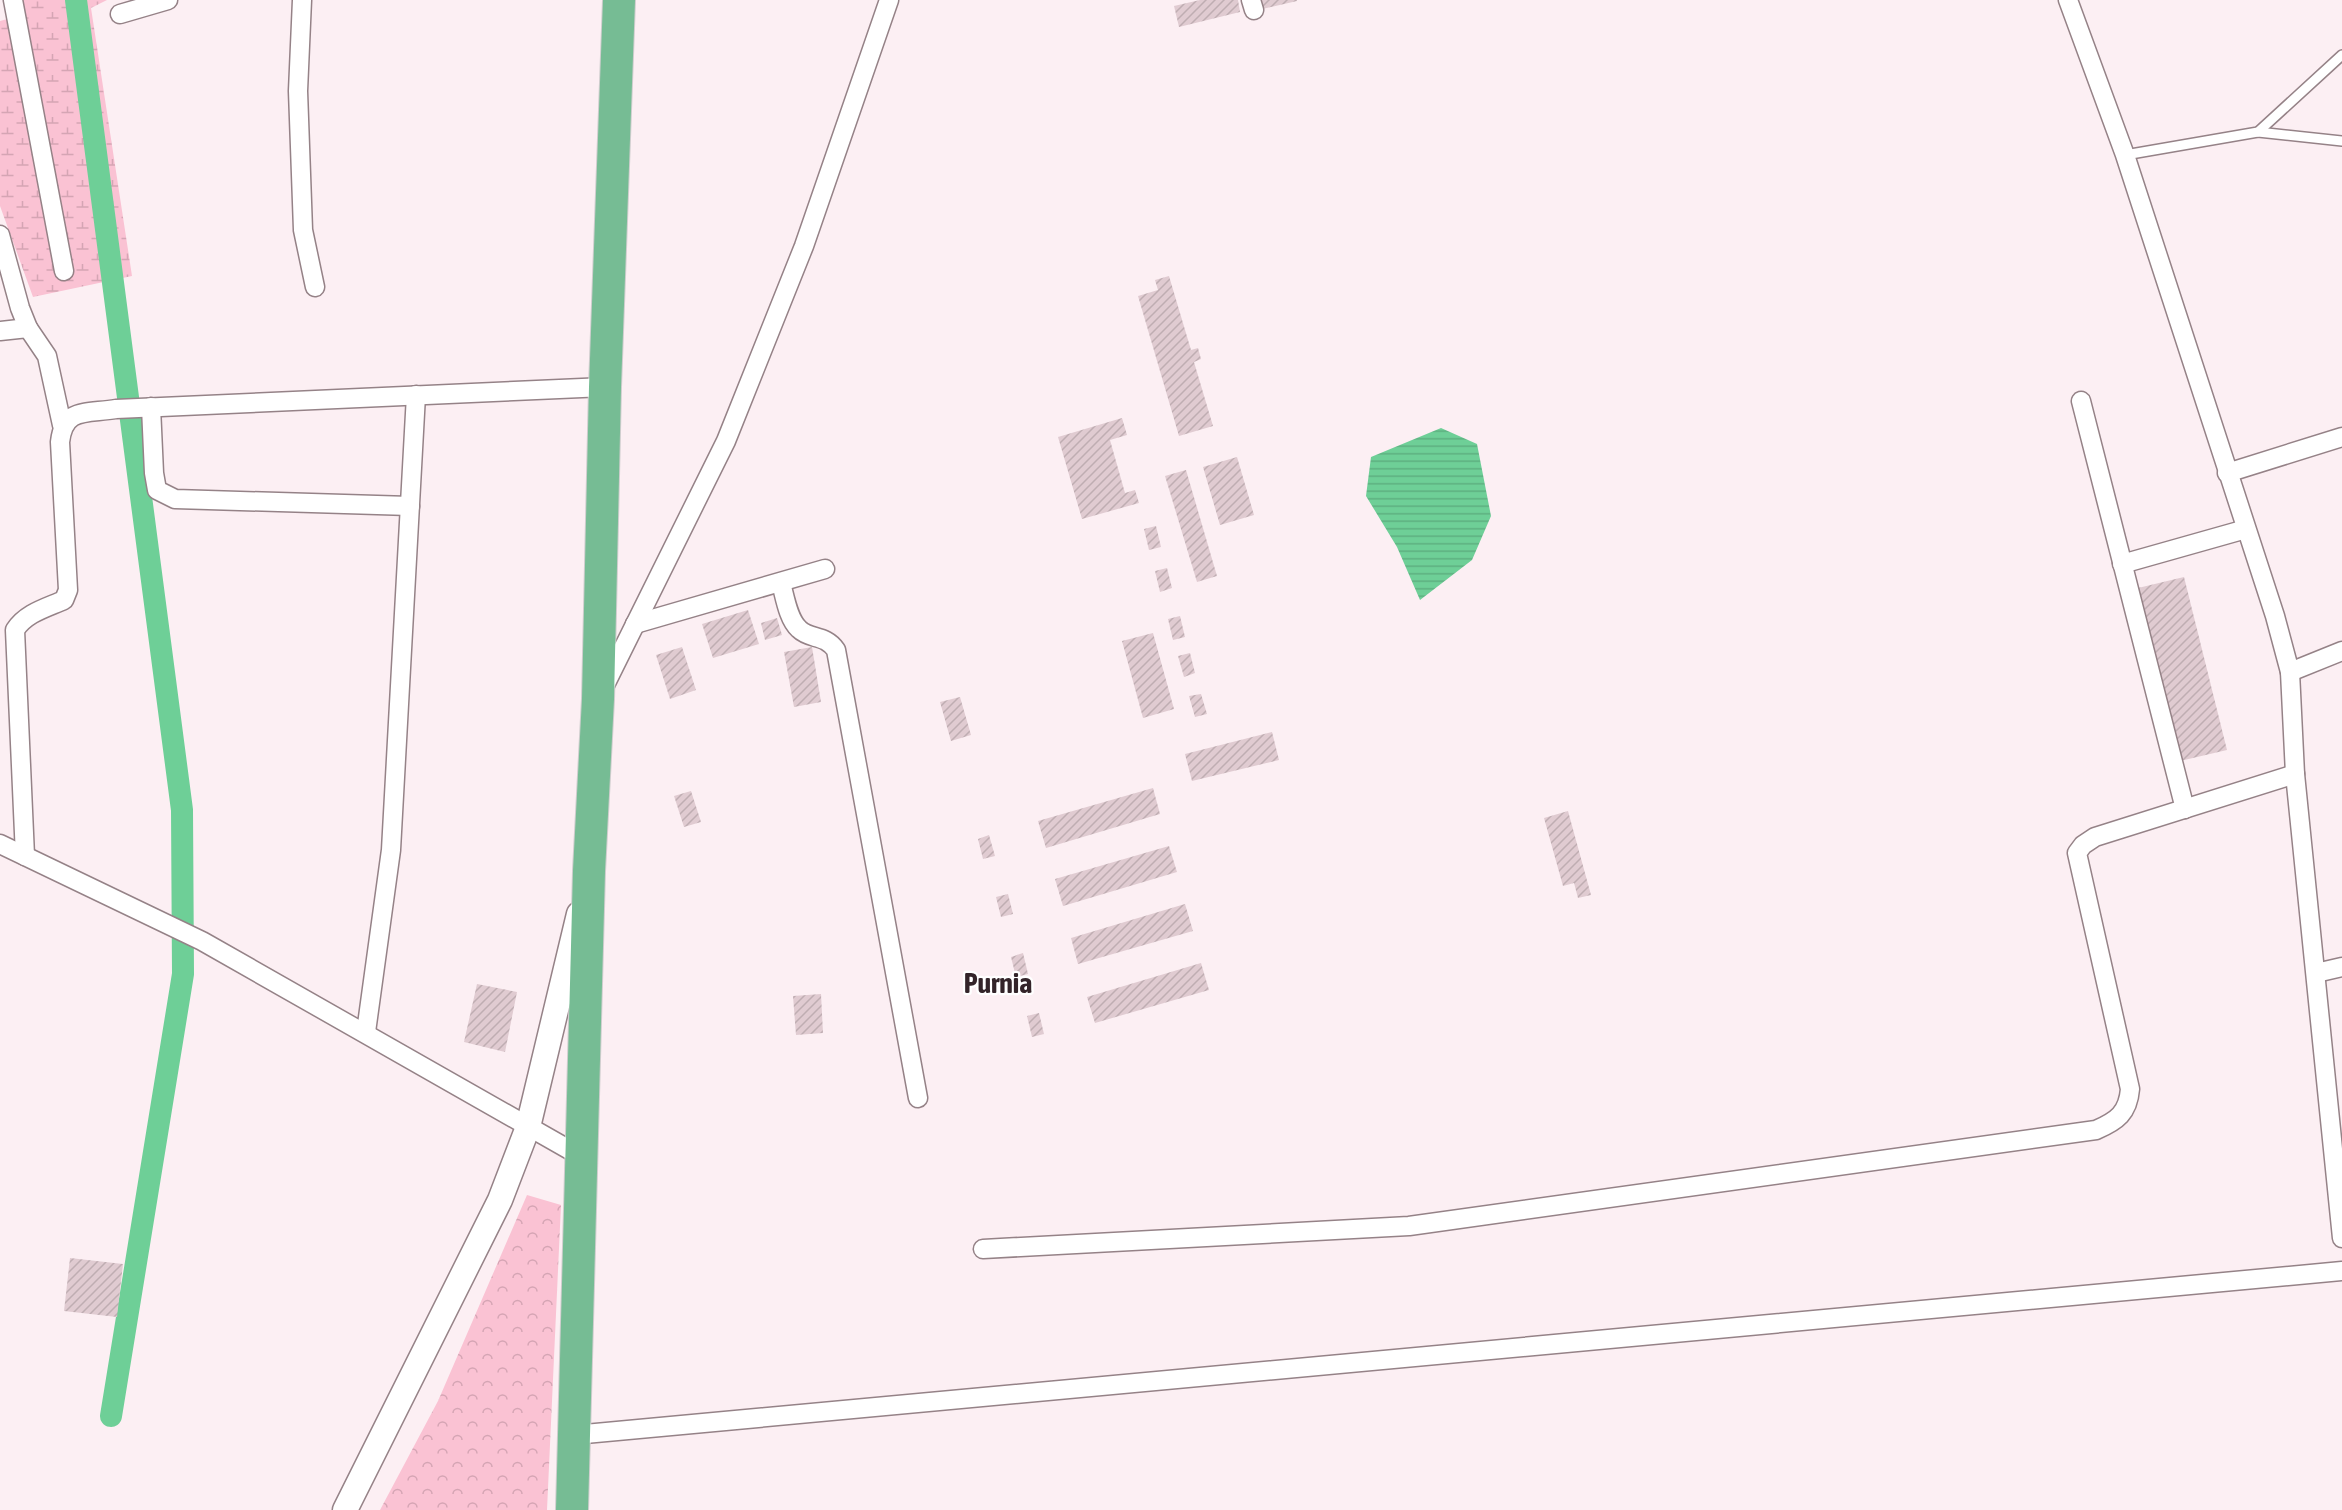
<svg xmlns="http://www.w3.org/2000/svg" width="2342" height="1510" font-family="'Asap Condensed',sans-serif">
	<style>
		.forest { fill: url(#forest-crowns) }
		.wetland { fill: url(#wetland-marsh) }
		.water { fill: url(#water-rules) }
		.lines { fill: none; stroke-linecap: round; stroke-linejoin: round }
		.canal { stroke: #6ecf97; stroke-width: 22 }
		.building { fill: url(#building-hatch) }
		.service-casing { stroke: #958287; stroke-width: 12 }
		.minor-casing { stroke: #958287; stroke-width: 21 }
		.tertiary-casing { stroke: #958287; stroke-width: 27 }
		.trunk-casing { stroke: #cfcece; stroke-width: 34 }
		.service { stroke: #fff; stroke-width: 9 }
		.minor { stroke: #fff; stroke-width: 18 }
		.tertiary { stroke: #fff; stroke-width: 24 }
		.trunk { stroke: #76bc94; stroke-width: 32 }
		.labels { text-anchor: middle; stroke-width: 4.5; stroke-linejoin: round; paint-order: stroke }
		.town-label { font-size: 28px; font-weight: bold; fill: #332429; stroke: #fff }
	</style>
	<defs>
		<pattern id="forest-crowns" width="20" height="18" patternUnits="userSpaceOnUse" patternTransform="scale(1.5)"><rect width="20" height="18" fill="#fac2d3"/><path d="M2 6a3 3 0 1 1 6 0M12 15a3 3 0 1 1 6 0" fill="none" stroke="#d5a5b4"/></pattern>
		<pattern id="wetland-marsh" width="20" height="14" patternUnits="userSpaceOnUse" patternTransform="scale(1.5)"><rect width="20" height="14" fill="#fac2d3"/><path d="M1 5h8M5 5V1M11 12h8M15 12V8" fill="none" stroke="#d5a5b4"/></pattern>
		<pattern id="water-rules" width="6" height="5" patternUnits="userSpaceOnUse" patternTransform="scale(1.5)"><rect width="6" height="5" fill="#6ecf97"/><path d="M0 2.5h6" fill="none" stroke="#5eb081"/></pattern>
		<pattern id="building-hatch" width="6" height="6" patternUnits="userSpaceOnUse" patternTransform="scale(1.5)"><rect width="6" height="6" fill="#e0cbd1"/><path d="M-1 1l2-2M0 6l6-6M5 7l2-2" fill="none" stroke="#bfadb2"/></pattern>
	</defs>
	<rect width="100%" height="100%" fill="#fceff3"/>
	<!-- forest -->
	<polygon class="forest" points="527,1195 561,1205 547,1510 380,1510 438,1401"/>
	<!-- wetland -->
	<polygon class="wetland" points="6,0 107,0 91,8 132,276 33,297 0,206 0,21 11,18"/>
	<!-- water -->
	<polygon class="water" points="1441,428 1477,444 1491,516 1472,560 1420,600 1397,547 1366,496 1371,457"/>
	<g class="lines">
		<!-- canal -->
		<polyline class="canal" points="76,0 182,810 183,974 111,1416"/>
	</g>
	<!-- building -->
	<g class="building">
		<polygon points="1200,0 1238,0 1240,12 1179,27 1174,6"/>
		<polygon points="1256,0 1297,0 1297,1 1258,10"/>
		<polygon points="1169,276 1191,350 1198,348 1201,359 1194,362 1213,426 1179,436 1138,296 1158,290 1155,280"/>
		<polygon points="1122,418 1127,435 1110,440 1125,493 1135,490 1139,503 1082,519 1058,437"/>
		<polygon points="1237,457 1254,515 1220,525 1203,467"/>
		<polygon points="1186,470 1217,576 1197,582 1165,476"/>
		<polygon points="1156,526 1161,547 1149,550 1144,529"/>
		<polygon points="1167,568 1172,588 1160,592 1155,571"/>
		<polygon points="2184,577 2227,750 2180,761 2138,588"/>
		<polygon points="748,610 759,644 713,658 702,624"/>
		<polygon points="1180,616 1185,637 1173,640 1168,619"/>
		<polygon points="777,618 782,635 765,640 761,623"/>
		<polygon points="1153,633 1174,709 1143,718 1122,641"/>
		<polygon points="682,647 696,690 670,699 656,655"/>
		<polygon points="812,647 821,702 794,707 784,652"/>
		<polygon points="1190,653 1195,673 1184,677 1178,656"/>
		<polygon points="1201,694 1207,714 1195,717 1189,696"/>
		<polygon points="960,697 971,735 951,741 940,702"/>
		<polygon points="1272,732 1279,760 1192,781 1185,754"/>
		<polygon points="1153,788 1160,814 1046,848 1038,821"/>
		<polygon points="691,791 701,822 684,827 674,796"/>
		<polygon points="1568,811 1591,895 1578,898 1574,883 1563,886 1544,818"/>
		<polygon points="989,835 995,856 983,859 978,839"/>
		<polygon points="1169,846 1177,872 1063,906 1055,879"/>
		<polygon points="1008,894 1013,914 1001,917 996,897"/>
		<polygon points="1185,904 1193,931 1078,964 1071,938"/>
		<polygon points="1023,953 1028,974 1016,977 1011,957"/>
		<polygon points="1201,963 1209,990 1095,1023 1087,997"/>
		<polygon points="477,984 517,992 505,1052 464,1042"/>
		<polygon points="821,994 823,1033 796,1035 793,996"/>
		<polygon points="1039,1013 1044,1034 1032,1037 1027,1016"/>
		<polygon points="70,1258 123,1264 117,1317 64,1311"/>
	</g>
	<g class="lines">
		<defs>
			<g id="service">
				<polyline points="2258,132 2342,141"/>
				<polyline points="2125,155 2258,132 2342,55"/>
			</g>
			<g id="minor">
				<polyline points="13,0 64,271"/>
				<polyline points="302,0 298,91 303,230 315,287"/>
				<polyline points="1251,0 1254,10"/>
				<polyline points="2068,0 2125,155 2275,616 2290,672 2295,774 2342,1238"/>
				<polyline points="120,14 168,0"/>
				<polyline points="0,235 20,308 28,328 47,356 62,425"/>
				<polyline points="0,331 28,328"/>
				<polyline points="2081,401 2185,809"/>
				<polyline points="151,407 154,473 157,490 175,499 410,506"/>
				<polyline points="2227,473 2342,437"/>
				<polyline points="2122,564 2246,529"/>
				<path d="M781,583c4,14 7,36 18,46 11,11 26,5 37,21l82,448"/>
				<polyline points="635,624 825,569"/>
				<polyline points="2290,672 2342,651"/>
				<polyline points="604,687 726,441 804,246 889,0"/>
				<polyline points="0,844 202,941 582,1157"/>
				<path d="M25,856l-10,-226c11,-17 31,-22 49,-30l4,-10 -8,-148c4,-35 26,-28 56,-33l489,-22"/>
				<polyline points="2316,973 2342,967"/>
				<polyline points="366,1032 391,850 416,395"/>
				<path d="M983,1249l426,-23 687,-96c21,-9 32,-17 34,-41l-53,-236 6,-8 12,-8 200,-63"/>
				<polyline points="574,1435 2342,1271"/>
			</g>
			<polyline id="tertiary" points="345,1510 500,1200 528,1127 579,914"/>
			<polyline id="trunk" points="572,1510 589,871 598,699 605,387 619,0"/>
		</defs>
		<!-- service casing -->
		<use href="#service" class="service-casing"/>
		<!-- minor casing -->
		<use href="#minor" class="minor-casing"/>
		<!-- tertiary casing -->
		<use href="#tertiary" class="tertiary-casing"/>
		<!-- trunk casing -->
		<use href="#trunk" class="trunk-casing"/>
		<!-- service -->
		<use href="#service" class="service"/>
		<!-- minor -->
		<use href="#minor" class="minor"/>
		<!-- tertiary -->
		<use href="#tertiary" class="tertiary"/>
		<!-- trunk -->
		<use href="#trunk" class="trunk"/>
	</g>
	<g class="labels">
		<!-- town labels -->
		<g class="town-label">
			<text x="998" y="993">Purnia</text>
		</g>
	</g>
</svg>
